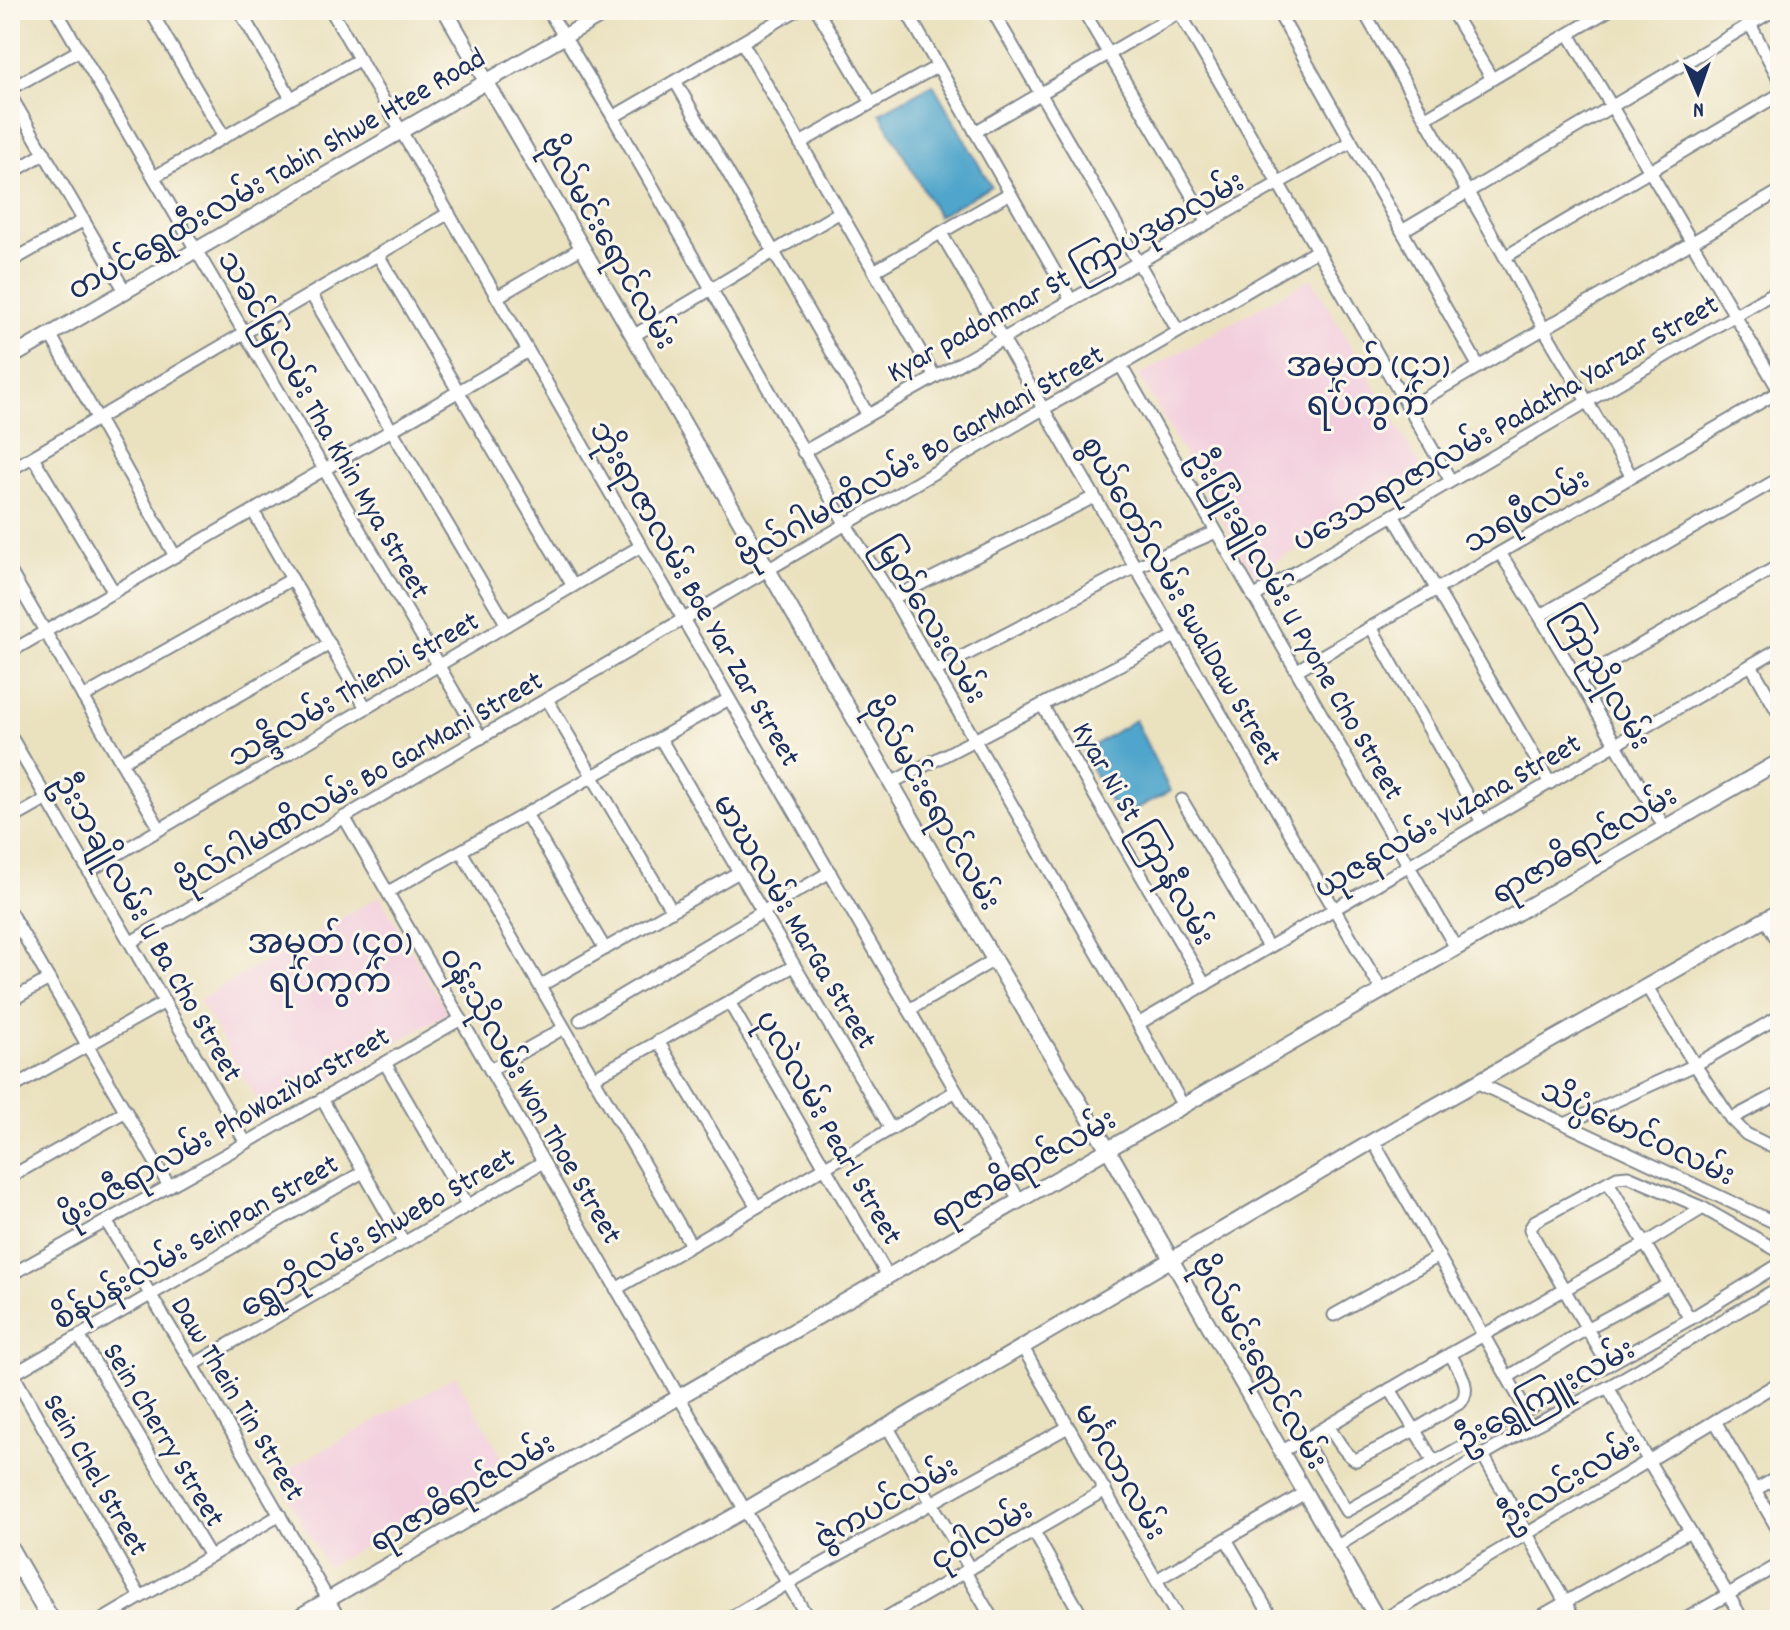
<svg xmlns="http://www.w3.org/2000/svg" width="1790" height="1630" font-family="Dekko,'Noto Sans Myanmar',sans-serif">
	<style>
		.built { fill: #f3cfde }
		.water { fill: #4fa5cb; stroke: #356a94; stroke-width: 2 }
		.lines { fill: none; stroke-linecap: round; stroke-linejoin: round }
		.minor-casing { stroke: #82888e; stroke-width: 15 }
		.tertiary-casing { stroke: #82888e; stroke-width: 18 }
		.secondary-casing { stroke: #82888e; stroke-width: 20 }
		.minor { stroke: #fff; stroke-width: 11 }
		.tertiary { stroke: #fff; stroke-width: 14 }
		.secondary { stroke: #fff; stroke-width: 16 }
		.labels { text-anchor: middle; stroke-width: 6; stroke-linejoin: round; paint-order: stroke }
		.street-label { font-size: 30px; fill: #1b2f5e; stroke: #fbf7ec }
		.quarter-label { font-size: 34px; fill: #1b2f5e; stroke: #fbf7ec }
	</style>
	<rect width="100%" height="100%" fill="#fbf7ec"/>
	<filter id="ink" filterUnits="userSpaceOnUse"><feTurbulence type="fractalNoise" baseFrequency=".0125" numOctaves="2"/><feDisplacementMap in="SourceGraphic" scale="16" xChannelSelector="R" yChannelSelector="G"/><feConvolveMatrix kernelMatrix="1 2 1 2 8 2 1 2 1" color-interpolation-filters="sRGB"/></filter>
	<filter id="wash" filterUnits="userSpaceOnUse"><feTurbulence type="fractalNoise" baseFrequency=".006" numOctaves="4" result="noise"/><feDisplacementMap in="SourceGraphic" scale="32" xChannelSelector="R" yChannelSelector="G"/><feGaussianBlur stdDeviation="1.8" result="paint"/><feColorMatrix in="noise" values="0 0 0 0 0 0 0 0 0 0 0 0 0 0 0 0 0 1.4 0 .05"/><feComposite in="paint" operator="in"/></filter>
	<g filter="url(#wash)">
		<rect width="100%" height="100%" fill="#eae1be"/>
		<!-- built -->
		<g class="built">
			<polygon points="1312,278 1425,474 1253,575 1139,375"/>
			<polygon points="380,896 448,1013 267,1117 199,1000"/>
			<polygon points="456,1376 507,1466 327,1567 276,1476"/>
		</g>
		<!-- water -->
		<g class="water">
			<polygon points="933,84 991,186 938,216 880,113"/>
			<polygon points="1135,720 1170,791 1119,818 1083,752"/>
		</g>
	</g>
	<g filter="url(#ink)">
		<g class="lines">
			<defs>
				<g id="minor">
					<polyline points="56,10 481,738"/>
					<polyline points="150,10 224,137"/>
					<polyline points="239,10 291,98"/>
					<polyline points="331,10 1019,1200"/>
					<polyline points="548,10 613,117 846,525 893,598 1138,1024 1183,1106"/>
					<polyline points="817,10 872,103"/>
					<polyline points="906,10 1071,300"/>
					<polyline points="992,10 1178,331"/>
					<polyline points="1083,10 1208,223"/>
					<polyline points="1178,10 1451,481"/>
					<polyline points="1277,10 1479,367"/>
					<polyline points="1363,10 1505,257 1544,329 1632,477"/>
					<polyline points="1451,10 1492,79"/>
					<polyline points="1750,24 1780,81"/>
					<polyline points="1569,34 1780,392"/>
					<polyline points="742,42 935,377"/>
					<polyline points="675,81 868,415"/>
					<polyline points="10,89 80,50"/>
					<polyline points="10,95 125,291"/>
					<polyline points="613,117 797,10"/>
					<polyline points="1426,118 1609,10"/>
					<polyline points="975,132 1183,10"/>
					<polyline points="800,143 938,66"/>
					<polyline points="10,174 45,153"/>
					<polyline points="154,177 360,59"/>
					<polyline points="1402,231 1774,10"/>
					<polyline points="941,233 1382,991"/>
					<polyline points="378,255 573,586"/>
					<polyline points="1505,257 1780,94"/>
					<polyline points="10,262 84,220"/>
					<polyline points="874,271 1010,193"/>
					<polyline points="311,294 507,625"/>
					<polyline points="497,297 583,247"/>
					<polyline points="50,334 175,556"/>
					<polyline points="633,336 840,212"/>
					<polyline points="1121,366 1456,948"/>
					<polyline points="1408,408 1780,191"/>
					<polyline points="803,452 1351,142"/>
					<polyline points="33,457 114,592"/>
					<polyline points="10,470 449,213"/>
					<polyline points="253,511 366,708"/>
					<polyline points="1393,515 1550,783"/>
					<path d="M1500,553c58,89 110,183 165,275"/>
					<polyline points="10,571 160,829"/>
					<polyline points="1253,597 1780,289"/>
					<polyline points="893,598 1094,497"/>
					<polyline points="1541,615 1780,478"/>
					<polyline points="1371,627 1482,822"/>
					<polyline points="10,652 528,351"/>
					<polyline points="1751,665 1780,716"/>
					<polyline points="1297,670 1780,391"/>
					<polyline points="935,671 1135,567 1216,532"/>
					<polyline points="1579,680 1780,565"/>
					<polyline points="83,697 292,579"/>
					<polyline points="547,699 672,911"/>
					<polyline points="1042,705 1205,985"/>
					<polyline points="10,735 246,1143"/>
					<polyline points="660,738 891,1129"/>
					<polyline points="121,762 330,644"/>
					<polyline points="891,783 1175,636"/>
					<polyline points="1182,800 1268,947"/>
					<polyline points="526,814 605,949"/>
					<polyline points="344,817 679,1397 809,1620"/>
					<polyline points="10,820 47,799"/>
					<polyline points="461,851 691,1245"/>
					<polyline points="89,871 641,546"/>
					<polyline points="388,892 729,699"/>
					<polyline points="10,912 169,1186"/>
					<polyline points="1766,920 1780,945"/>
					<path d="M131,942l912,-533c93,-51 183,-106 275,-159"/>
					<polyline points="540,986 739,872"/>
					<polyline points="1647,987 1695,1065 1731,1119 1746,1134 1780,1151"/>
					<polyline points="10,1001 49,979"/>
					<polyline points="729,1002 888,1276"/>
					<polyline points="909,1010 994,960"/>
					<polyline points="580,1020 830,872"/>
					<polyline points="1138,1024 1780,648"/>
					<polyline points="658,1041 757,1207"/>
					<polyline points="385,1063 468,1206"/>
					<polyline points="490,1070 564,1028"/>
					<polyline points="593,1078 794,966"/>
					<polyline points="1476,1082 1780,1225"/>
					<polyline points="10,1089 165,1002"/>
					<polyline points="322,1099 404,1243"/>
					<polyline points="1731,1119 1780,1093"/>
					<polyline points="1565,1124 1695,1065 1780,1016"/>
					<polyline points="1373,1141 1526,1410"/>
					<polyline points="10,1177 126,1111"/>
					<polyline points="1608,1182 1690,1319"/>
					<polyline points="106,1221 193,1365 340,1620"/>
					<polyline points="10,1275 246,1143 461,1019"/>
					<polyline points="616,1289 956,1091"/>
					<polyline points="1334,1315 1439,1256"/>
					<polyline points="79,1336 210,1556"/>
					<polyline points="1022,1346 1179,1620"/>
					<polyline points="193,1365 543,1162"/>
					<polyline points="1608,1365 1532,1234 1530,1229 1535,1221 1617,1177 1628,1176 1703,1208 1780,1252"/>
					<polyline points="13,1374 140,1597"/>
					<polyline points="10,1376 363,1172"/>
					<polyline points="1508,1377 1586,1329 1669,1284"/>
					<polyline points="1608,1387 1648,1460 1743,1620"/>
					<polyline points="1390,1389 1434,1462"/>
					<polyline points="1715,1421 1780,1533"/>
					<polyline points="887,1426 970,1569"/>
					<path d="M1328,1426c8,11 16,28 28,34l59,-30 46,-28c12,-15 -3,-33 -11,-48"/>
					<polyline points="1304,1440 1346,1511 1690,1319 1780,1264"/>
					<polyline points="1281,1451 1304,1440 1450,1354 1645,1244 1703,1208"/>
					<polyline points="1483,1455 1575,1620"/>
					<polyline points="1755,1490 1780,1476"/>
					<polyline points="1034,1532 1084,1620"/>
					<polyline points="1226,1539 1273,1620"/>
					<polyline points="1336,1547 1483,1455 1535,1425 1608,1387 1780,1287"/>
					<polyline points="965,1572 993,1620"/>
					<polyline points="1156,1580 1305,1493"/>
					<polyline points="102,1620 280,1515"/>
					<polyline points="727,1620 788,1583 1068,1427"/>
					<polyline points="882,1620 1105,1490"/>
					<polyline points="1383,1620 1780,1382"/>
					<polyline points="1534,1620 1690,1531"/>
					<polyline points="1684,1620 1780,1564"/>
				</g>
				<g id="tertiary">
					<polyline points="445,10 971,921 1113,1158 1378,1620"/>
					<polyline points="10,358 610,10"/>
					<polyline points="293,1620 1780,761"/>
					<polyline points="550,1620 745,1510 1373,1141 1780,911"/>
				</g>
				<polyline id="secondary" points="10,1549 51,1620"/>
			</defs>
			<!-- minor casing -->
			<use href="#minor" class="minor-casing"/>
			<!-- tertiary casing -->
			<use href="#tertiary" class="tertiary-casing"/>
			<!-- secondary casing -->
			<use href="#secondary" class="secondary-casing"/>
			<!-- minor -->
			<use href="#minor" class="minor"/>
			<!-- tertiary -->
			<use href="#tertiary" class="tertiary"/>
			<!-- secondary -->
			<use href="#secondary" class="secondary"/>
		</g>
	</g>
	<g class="labels">
		<!-- street labels -->
		<g class="street-label">
			<text transform="translate(276 173) rotate(-30)" y="10">တပင်ရွှေထီးလမ်း Tabin Shwe Htee Road</text>
			<text transform="translate(609 242) rotate(60)" y="10">ဗိုလ်မင်းရောင်လမ်း</text>
			<text transform="translate(1065 276) rotate(-29)" y="10">Kyar padonmar St ကြာပဒုမာလမ်း</text>
			<text transform="translate(1505 422) rotate(-30)" y="10">ပဒေသရာဇာလမ်း Padatha Yarzar Street</text>
			<text transform="translate(325 424) rotate(60)" y="10">သခင်မြလမ်း Tha Khin Mya Street</text>
			<text transform="translate(920 455) rotate(-30)" y="10">ဗိုလ်ဂါမဏိလမ်း Bo GarMani Street</text>
			<text transform="translate(1526 510) rotate(-30)" y="10">သရဖီလမ်း</text>
			<text transform="translate(696 593) rotate(60)" y="10">ဘိုးရာဇာလမ်း Boe Yar Zar Street</text>
			<text transform="translate(1182 600) rotate(60)" y="10">စွယ်တော်လမ်း SwalDaw Street</text>
			<text transform="translate(931 620) rotate(59)" y="10">မြတ်လေးလမ်း</text>
			<text transform="translate(1298 624) rotate(60)" y="10">ဦးပြုံးချိုလမ်း U Pyone Cho Street</text>
			<text transform="translate(1604 677) rotate(60)" y="10">ကြာညိုလမ်း</text>
			<text transform="translate(353 688) rotate(-30)" y="10">သန္ဒိလမ်း ThienDi Street</text>
			<text transform="translate(359 781) rotate(-30)" y="10">ဗိုလ်ဂါမဏိလမ်း Bo GarMani Street</text>
			<text transform="translate(933 803) rotate(60)" y="10">ဗိုလ်မင်းရောင်လမ်း</text>
			<text transform="translate(1447 815) rotate(-30)" y="10">ယုဇနလမ်း YuZana Street</text>
			<text transform="translate(1144 833) rotate(60)" y="10">Kyar Ni St ကြာနီလမ်း</text>
			<text transform="translate(1584 844) rotate(-30)" y="10">ရာဇာဓိရာဇ်လမ်း</text>
			<text transform="translate(796 921) rotate(59)" y="10">မာဃလမ်း MarGa Street</text>
			<text transform="translate(149 927) rotate(60)" y="10">ဦးဘချိုလမ်း U Ba Cho Street</text>
			<text transform="translate(532 1095) rotate(60)" y="10">ဝန်းသိုလမ်း Won Thoe Street</text>
			<text transform="translate(224 1126) rotate(-30)" y="10">ဖိုးဝဇီရာလမ်း PhoWaziYarStreet</text>
			<text transform="translate(830 1127) rotate(60)" y="10">ပုလဲလမ်း Pearl Street</text>
			<text transform="translate(1638 1132) rotate(25)" y="10">သိပ္ပံမောင်ဝလမ်း</text>
			<text transform="translate(1023 1168) rotate(-30)" y="10">ရာဇာဓိရာဇ်လမ်း</text>
			<text transform="translate(377 1231) rotate(-30)" y="10">ရွှေဘိုလမ်း ShweBo Street</text>
			<text transform="translate(195 1241) rotate(-30)" y="10">စိန်ပန်းလမ်း SeinPan Street</text>
			<text transform="translate(1260 1362) rotate(60)" y="10">ဗိုလ်မင်းရောင်လမ်း</text>
			<text transform="translate(1545 1394) rotate(-29)" y="10">ဦးရွှေကြူးလမ်း</text>
			<text transform="translate(239 1398) rotate(59)" y="10">Daw Thein Tin Street</text>
			<text transform="translate(165 1434) rotate(59)" y="10">Sein Cherry Street</text>
			<text transform="translate(1121 1471) rotate(60)" y="10">မင်္ဂလာလမ်း</text>
			<text transform="translate(97 1474) rotate(60)" y="10">Sein Chel Street</text>
			<text transform="translate(1569 1480) rotate(-31)" y="10">ဦးလင်းလမ်း</text>
			<text transform="translate(462 1492) rotate(-30)" y="10">ရာဇာဓိရာဇ်လမ်း</text>
			<text transform="translate(886 1502) rotate(-29)" y="10">ဇွဲကပင်လမ်း</text>
			<text transform="translate(981 1534) rotate(-30)" y="10">ငုဝါလမ်း</text>
		</g>
		<!-- quarter labels -->
		<g class="quarter-label">
			<text x="1368" y="376">အမှတ် (၄၁)<tspan x="1368" dy="39">ရပ်ကွက်</tspan></text>
			<text x="330" y="953">အမှတ် (၄၀)<tspan x="330" dy="39">ရပ်ကွက်</tspan></text>
		</g>
	</g>
	<!-- margin -->
	<rect width="1790" height="1630" fill="none" stroke="#fbf7ec" stroke-width="40"/>
	<!-- north arrow -->
	<g transform="translate(1698 92) rotate(178)" stroke="#fbf7ec" stroke-width="6" paint-order="stroke">
	<path d="M0-6L14 30L0 20L-14 30Z" fill="#1b2f5e"/>
	<text y="-12" font-size="22" font-weight="bold" text-anchor="middle" fill="#1b2f5e">N</text>
	</g>
</svg>
